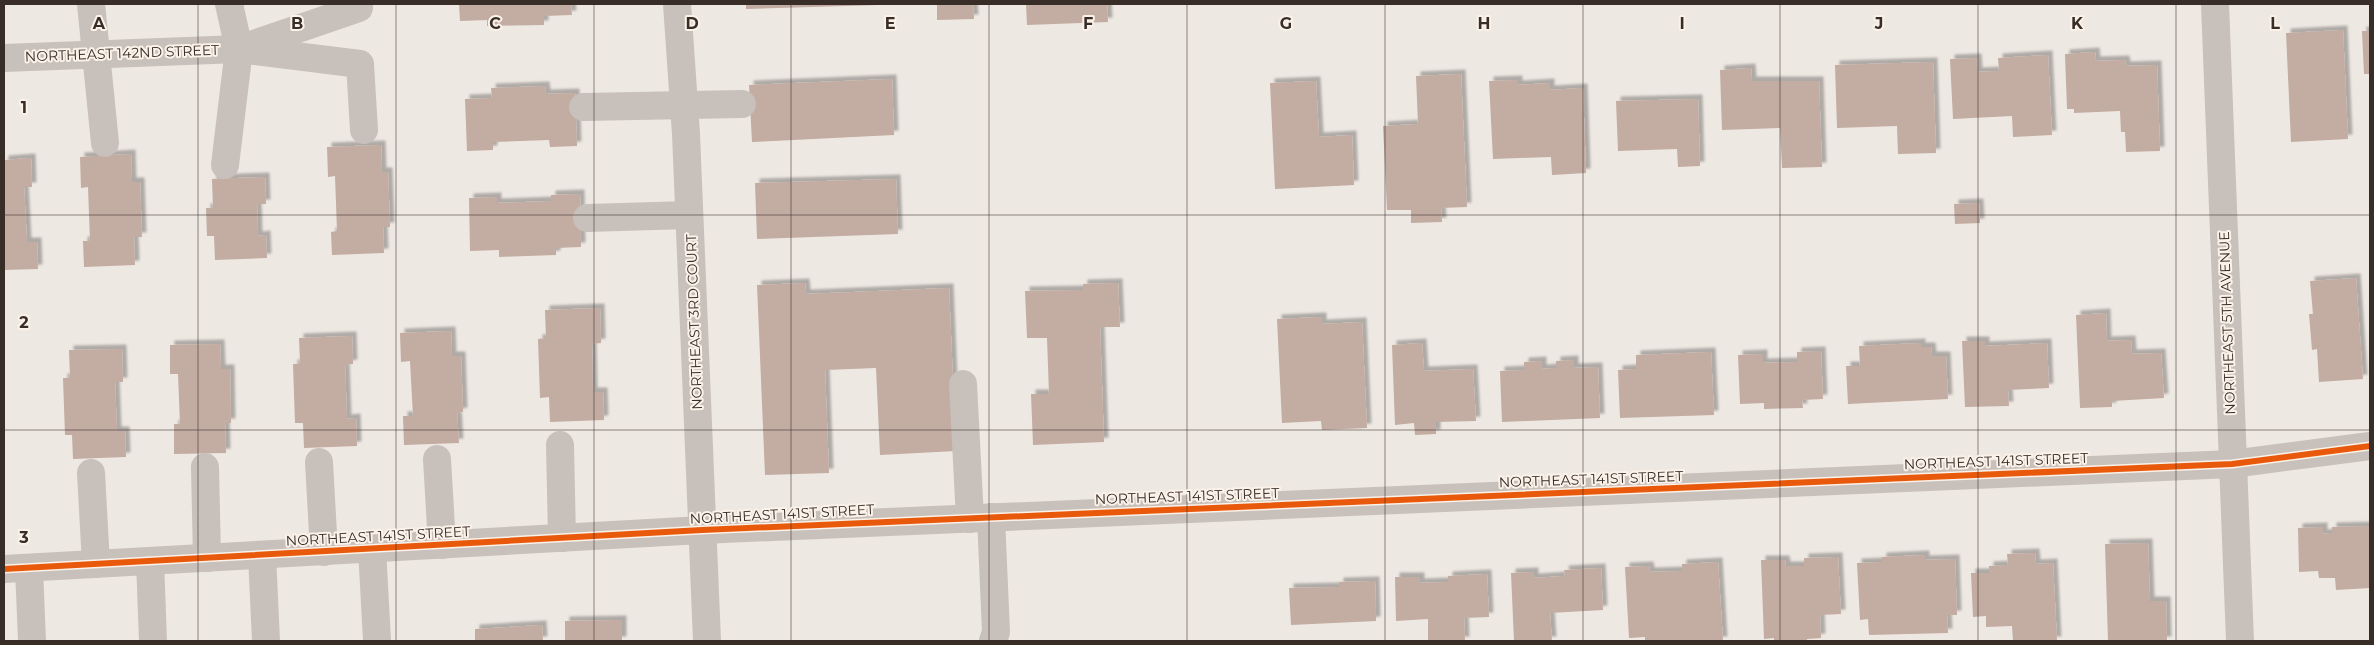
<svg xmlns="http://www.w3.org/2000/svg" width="2374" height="645" font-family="Montserrat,sans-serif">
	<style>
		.building { fill: #c3aca2; filter: url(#shadow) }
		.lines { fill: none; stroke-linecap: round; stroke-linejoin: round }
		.minor { stroke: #c8c0ba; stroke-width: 28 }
		.cycleway-casing { stroke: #fbf2e9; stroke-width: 9 }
		.cycleway { stroke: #e8590c; stroke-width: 6 }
		.grid { fill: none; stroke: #392d28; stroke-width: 1; stroke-opacity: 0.55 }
		.labels { text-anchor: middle; stroke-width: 4; stroke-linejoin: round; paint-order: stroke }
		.street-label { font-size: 14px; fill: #392d28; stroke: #fbf2e9 }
		.grid-label { font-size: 16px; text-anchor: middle; font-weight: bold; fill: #392d28; stroke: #fbf2e9; stroke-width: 4; stroke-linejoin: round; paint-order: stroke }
	</style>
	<defs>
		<filter id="shadow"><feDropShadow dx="4.5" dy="-4.5" stdDeviation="1" flood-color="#0004"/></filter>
	</defs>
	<rect width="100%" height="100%" fill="#eee8e2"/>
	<!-- building -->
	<g class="building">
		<polygon points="459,4 571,4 572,15 544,16 544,25 487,26 487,20 460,21"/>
		<polygon points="746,4 880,4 880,5 746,9"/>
		<polygon points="937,4 973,4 974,19 937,20"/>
		<polygon points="1026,4 1107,4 1108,22 1027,25"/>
		<polygon points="2343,30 2348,139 2291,142 2286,33"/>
		<polygon points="2362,31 2370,31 2370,74 2364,74"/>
		<polygon points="2095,52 2096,61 2125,60 2126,66 2157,65 2160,151 2126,152 2125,132 2121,132 2120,111 2074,113 2074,109 2067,109 2065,54"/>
		<polygon points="2048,55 2052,135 2013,137 2012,116 1953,119 1950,59 1977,58 1978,72 1999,71 1998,58"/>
		<polygon points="1933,62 1936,153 1898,154 1897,126 1837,128 1835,65"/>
		<polygon points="1751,68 1752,81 1819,81 1822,167 1782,168 1780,128 1722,130 1720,70"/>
		<polygon points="1461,74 1467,207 1441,208 1442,222 1411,223 1411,210 1387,210 1383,126 1418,124 1416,76"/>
		<polygon points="892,79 894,135 752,142 749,85"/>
		<polygon points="1518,80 1518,85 1550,83 1550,90 1583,88 1586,173 1552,175 1551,157 1493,159 1489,81"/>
		<polygon points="1316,81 1319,137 1352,135 1354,185 1275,189 1270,83"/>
		<polygon points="545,86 546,94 575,93 577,146 550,147 549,140 493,142 493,150 467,151 465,99 492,98 491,88"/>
		<polygon points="1698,99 1700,166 1678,167 1677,149 1618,151 1616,101"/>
		<polygon points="381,145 382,172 388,172 390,227 383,227 384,253 332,255 331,232 337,231 335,176 328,177 327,147"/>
		<polygon points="131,154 132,182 140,182 142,237 134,237 135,265 84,267 83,241 90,241 88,187 81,188 80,157"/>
		<polygon points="31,158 32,187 24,187 27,242 37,242 38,269 4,270 4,160"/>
		<polygon points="265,177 266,204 257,204 258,236 266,235 267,258 215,260 214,236 207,236 206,208 213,208 212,179"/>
		<polygon points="896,179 898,234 757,239 755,183"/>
		<polygon points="580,194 581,247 556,248 556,255 499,257 499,250 470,251 469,198 497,197 497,203 551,201 551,195"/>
		<polygon points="1979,203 1980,223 1955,224 1954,204"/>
		<polygon points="2356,278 2363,379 2319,382 2317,349 2312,350 2309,314 2313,314 2310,281"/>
		<polygon points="805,283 806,294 949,288 956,451 880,455 876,368 825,370 829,473 765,475 757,285"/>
		<polygon points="1118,283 1120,327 1100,327 1104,442 1033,445 1031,394 1049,394 1047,338 1027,338 1025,291 1083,290 1083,284"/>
		<polygon points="600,308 601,343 592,344 593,392 603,392 604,420 550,422 549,397 540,398 538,339 546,338 545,310"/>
		<polygon points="2106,313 2107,341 2131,340 2132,354 2161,353 2164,398 2112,401 2112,407 2080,408 2076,315"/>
		<polygon points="1322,317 1322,324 1362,322 1367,428 1322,430 1321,421 1282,423 1277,319"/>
		<polygon points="451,331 452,356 461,356 463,412 457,413 459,443 404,445 403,416 413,416 410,361 401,362 400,333"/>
		<polygon points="352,336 353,364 345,365 347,419 356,418 357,446 304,448 303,423 295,423 293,364 300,364 299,338"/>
		<polygon points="1962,341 1985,341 1985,346 2047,343 2049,388 2008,390 2009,406 1965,407"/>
		<polygon points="1422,343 1424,371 1473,369 1476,421 1436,422 1436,434 1415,435 1414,423 1395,425 1392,345"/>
		<polygon points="1921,343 1921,347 1931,347 1932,356 1946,356 1948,399 1848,404 1846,366 1860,366 1859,346"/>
		<polygon points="220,344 221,369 230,369 231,423 225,423 226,453 174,454 174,424 180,424 178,374 170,374 170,345"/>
		<polygon points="122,349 123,382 115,382 117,431 125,431 126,457 73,459 72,435 65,435 63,378 70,378 69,350"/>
		<polygon points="1821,351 1823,399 1802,400 1803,408 1764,409 1764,403 1740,404 1738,355 1763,354 1763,363 1797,362 1797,352"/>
		<polygon points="1711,352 1714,415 1620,418 1618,370 1636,369 1636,355"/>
		<polygon points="1574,360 1574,368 1598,367 1600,418 1502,422 1500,371 1524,370 1524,362 1542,361 1542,369 1556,368 1556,361"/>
		<polygon points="2370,526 2370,588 2336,590 2335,578 2319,578 2318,571 2299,572 2298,528 2323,527 2323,534 2332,533 2332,527"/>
		<polygon points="2148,543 2150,601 2166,601 2167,641 2108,641 2105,544"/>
		<polygon points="2035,553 2036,564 2053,563 2057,641 2013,641 2012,626 1986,627 1986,616 1973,617 1971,573 1989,573 1989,566 2008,565 2007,554"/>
		<polygon points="1925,555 1925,560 1955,559 1957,615 1947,615 1948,633 1869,635 1868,619 1860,620 1857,563 1882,562 1882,557"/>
		<polygon points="1838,557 1841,614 1820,615 1821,638 1807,639 1807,641 1774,641 1774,638 1764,639 1761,560 1785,560 1786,566 1804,566 1804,558"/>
		<polygon points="1718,562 1723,641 1645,641 1645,637 1629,638 1625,567 1649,566 1650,572 1682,571 1682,564"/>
		<polygon points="1601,568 1603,610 1550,613 1552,641 1514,641 1511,573 1534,572 1534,578 1565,576 1564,570"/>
		<polygon points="1487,574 1489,617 1464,618 1465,641 1428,641 1428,619 1396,621 1395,577 1420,577 1420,583 1448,582 1448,576"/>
		<polygon points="1375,581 1376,621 1291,625 1289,588 1339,587 1339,582"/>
		<polygon points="622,620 622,641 565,641 565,621"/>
		<polygon points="542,625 543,641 475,641 475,629"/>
	</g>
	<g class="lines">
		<!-- minor -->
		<g class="minor">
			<polyline points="91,4 105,143"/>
			<polyline points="359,4 359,8 239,49 360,64 364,130"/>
			<polyline points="677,4 686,134 707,641"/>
			<polyline points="2215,4 2240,641"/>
			<polyline points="4,58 239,49"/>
			<polyline points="583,107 742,104"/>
			<polyline points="225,165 239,49 229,4"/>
			<polyline points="587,218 689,215"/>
			<polyline points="963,384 970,519"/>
			<polyline points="560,445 562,538"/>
			<polyline points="437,459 442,545"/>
			<polyline points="319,462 324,552"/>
			<polyline points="205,467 207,558"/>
			<polyline points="91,473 96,564"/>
			<polyline points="991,517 996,632 993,641"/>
			<polyline points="372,549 377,640"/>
			<polyline points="262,555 266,641"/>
			<polyline points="150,561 153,641"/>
			<polyline points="29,568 32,641"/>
			<polyline points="4,569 702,530 2232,464 2370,446"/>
		</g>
		<defs>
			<polyline id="cycleway" points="4,569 702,530 2232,464 2370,446"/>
		</defs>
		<!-- cycleway casing -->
		<use href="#cycleway" class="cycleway-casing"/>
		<!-- cycleway -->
		<use href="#cycleway" class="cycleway"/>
	</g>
	<!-- grid -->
	<path class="grid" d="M198,4v637M396,4v637M594,4v637M791,4v637M989,4v637M1187,4v637M1385,4v637M1583,4v637M1780,4v637M1978,4v637M2176,4v637M4,215h2366M4,430h2366"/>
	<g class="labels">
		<!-- street labels -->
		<g class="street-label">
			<text transform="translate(122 53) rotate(-2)" y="5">NORTHEAST 142ND STREET</text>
			<text transform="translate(694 322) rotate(-92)" y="5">NORTHEAST 3RD COURT</text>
			<text transform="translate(2227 323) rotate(-92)" y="5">NORTHEAST 5TH AVENUE</text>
			<text transform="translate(1996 461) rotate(-2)" y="5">NORTHEAST 141ST STREET</text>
			<text transform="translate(1591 479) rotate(-2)" y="5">NORTHEAST 141ST STREET</text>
			<text transform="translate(1187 496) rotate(-2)" y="5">NORTHEAST 141ST STREET</text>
			<text transform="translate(782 514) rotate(-3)" y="5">NORTHEAST 141ST STREET</text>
			<text transform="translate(378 536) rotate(-3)" y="5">NORTHEAST 141ST STREET</text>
		</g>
	</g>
	<g class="grid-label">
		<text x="99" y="29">A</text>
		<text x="297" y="29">B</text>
		<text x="495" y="29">C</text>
		<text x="692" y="29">D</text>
		<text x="890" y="29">E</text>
		<text x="1088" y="29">F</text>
		<text x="1286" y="29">G</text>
		<text x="1484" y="29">H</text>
		<text x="1682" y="29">I</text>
		<text x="1879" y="29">J</text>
		<text x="2077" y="29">K</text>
		<text x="2275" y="29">L</text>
		<text x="24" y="113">1</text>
		<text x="24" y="328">2</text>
		<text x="24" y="543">3</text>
	</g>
	<!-- border -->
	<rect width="2374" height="645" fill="none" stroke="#392d28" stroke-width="10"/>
</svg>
